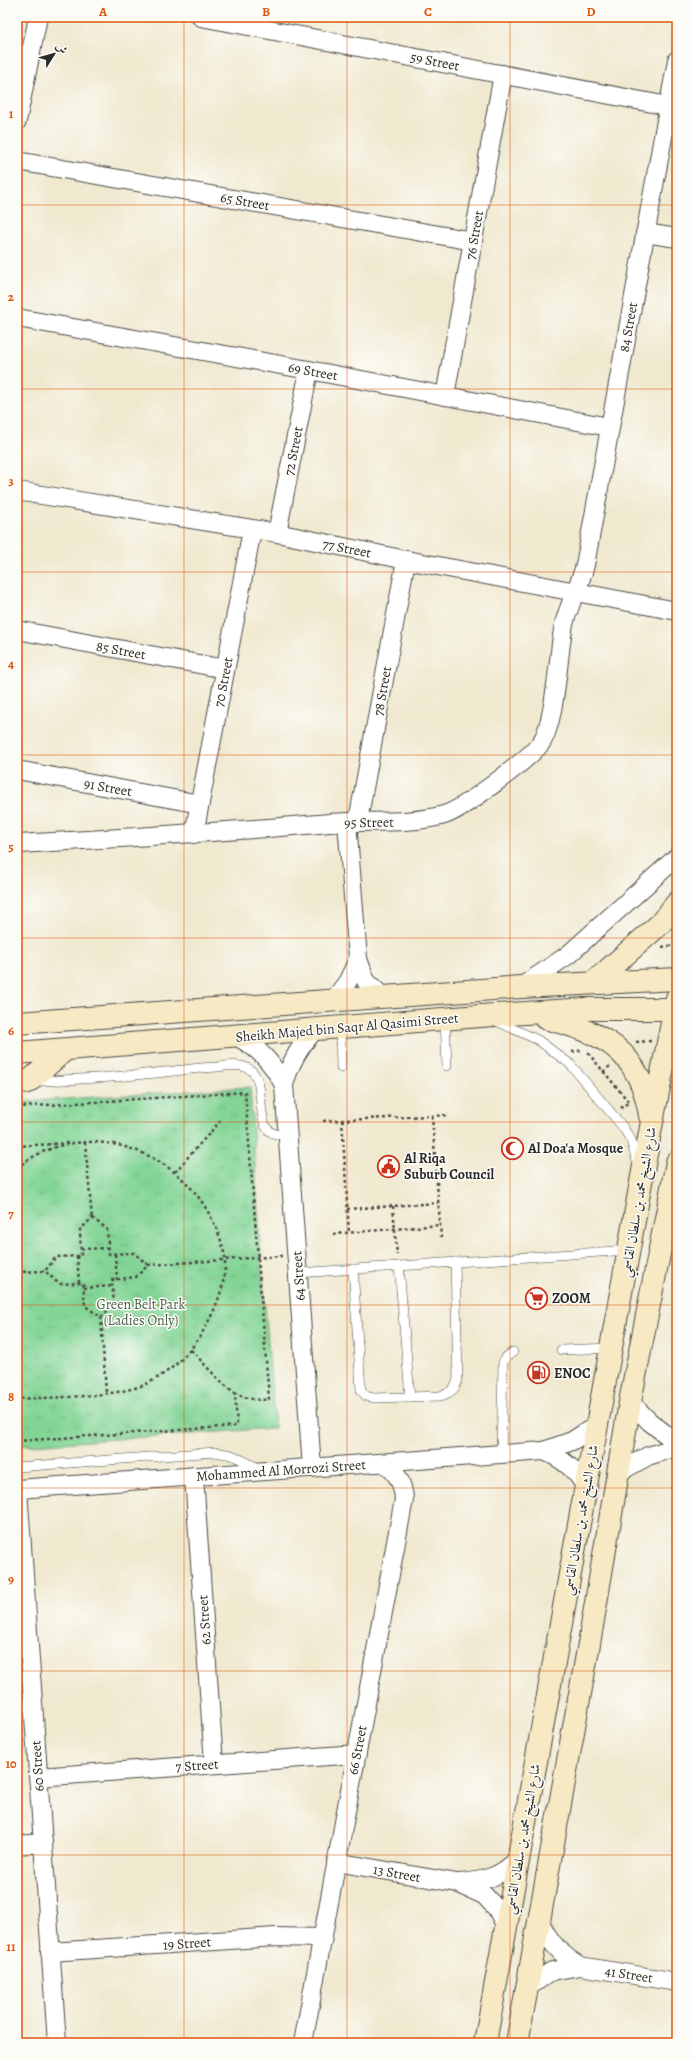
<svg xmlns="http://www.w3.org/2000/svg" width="694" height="2060" font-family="Alegreya,Amiri,serif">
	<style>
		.park { fill: url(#park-tufts); stroke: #578060 }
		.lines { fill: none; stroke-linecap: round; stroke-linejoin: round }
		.lane-casing { stroke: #494844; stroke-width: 10 }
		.street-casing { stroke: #494844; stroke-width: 20 }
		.secondary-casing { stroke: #494844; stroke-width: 24 }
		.path { stroke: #494844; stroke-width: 2.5; stroke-dasharray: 3 3; stroke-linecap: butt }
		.lane { stroke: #fff; stroke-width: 9 }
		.street { stroke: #fff; stroke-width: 18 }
		.secondary { stroke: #f7e9c3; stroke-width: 22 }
		.grid { fill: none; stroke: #df570e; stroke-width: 1; stroke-opacity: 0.55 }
		.labels { text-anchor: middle; stroke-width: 3; stroke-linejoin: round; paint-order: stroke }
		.street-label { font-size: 14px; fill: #2b2b2b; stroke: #fdfcf7 }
		.poi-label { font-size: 14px; font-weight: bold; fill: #2b2b2b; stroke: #fdfcf7; text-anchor: start }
		.park-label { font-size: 14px; fill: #455e4b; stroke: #fdfcf7 }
		.neatline { fill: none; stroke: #df570e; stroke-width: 1.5 }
		.grid-label { font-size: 13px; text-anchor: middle; font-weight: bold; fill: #df570e }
	</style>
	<defs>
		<pattern id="park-tufts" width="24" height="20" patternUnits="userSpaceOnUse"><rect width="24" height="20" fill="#83d596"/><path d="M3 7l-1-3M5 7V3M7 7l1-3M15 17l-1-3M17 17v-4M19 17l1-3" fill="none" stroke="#71b781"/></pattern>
	</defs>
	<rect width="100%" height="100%" fill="#fdfcf7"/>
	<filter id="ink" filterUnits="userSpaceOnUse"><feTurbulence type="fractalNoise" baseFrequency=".025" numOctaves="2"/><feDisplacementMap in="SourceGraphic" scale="8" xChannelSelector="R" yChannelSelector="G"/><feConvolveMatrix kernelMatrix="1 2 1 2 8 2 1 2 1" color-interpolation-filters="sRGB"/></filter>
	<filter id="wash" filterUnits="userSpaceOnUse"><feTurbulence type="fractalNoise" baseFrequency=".012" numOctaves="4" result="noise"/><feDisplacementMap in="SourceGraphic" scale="16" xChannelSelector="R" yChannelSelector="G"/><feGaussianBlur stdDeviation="0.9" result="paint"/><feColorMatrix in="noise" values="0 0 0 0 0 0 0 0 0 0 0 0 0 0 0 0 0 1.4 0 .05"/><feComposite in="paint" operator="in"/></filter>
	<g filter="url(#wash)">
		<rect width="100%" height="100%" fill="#f0e9d0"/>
		<!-- park -->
		<polygon class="park" points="250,1087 261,1258 275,1428 17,1446 17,1102"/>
	</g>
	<g filter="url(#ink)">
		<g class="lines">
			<defs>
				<g id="lane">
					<polyline points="17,49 31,52"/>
					<polyline points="445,1019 447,1066"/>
					<polyline points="496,1021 538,1040 570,1064 622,1126 631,1140 637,1162"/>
					<polyline points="340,1027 341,1068"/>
					<path d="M17,1082c43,-2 85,-3 128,-8 24,-2 48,-6 72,-7 9,-1 19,-3 28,0 30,9 -1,75 43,67"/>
					<polyline points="399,1266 410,1397"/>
					<path d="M353,1269l8,121 5,6 8,2 66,-2c10,-2 16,-8 18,-17l-3,-117"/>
					<polyline points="298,1273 629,1250"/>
					<polyline points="561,1350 611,1348"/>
					<polyline points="501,1455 503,1363 505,1358 513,1352"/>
					<polyline points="17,1467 215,1452 232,1455 258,1468"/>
				</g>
				<g id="street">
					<polyline points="201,17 668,106"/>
					<polyline points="17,121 38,17"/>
					<polyline points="17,161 473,241"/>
					<polyline points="645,233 677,238"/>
					<polyline points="17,318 309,370 609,427"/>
					<polyline points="445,396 503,74"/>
					<polyline points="17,491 277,533 406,560 677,611"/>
					<polyline points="277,533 309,370"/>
					<polyline points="17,630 225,669"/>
					<polyline points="17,770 200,804"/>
					<polyline points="358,821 406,560"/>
					<polyline points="347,822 358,959 366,981 383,997"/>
					<polyline points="194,834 252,530"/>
					<path d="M17,844c104,-6 209,-12 313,-21 38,-3 77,2 114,-8 18,-5 85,-56 97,-72 15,-22 17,-90 23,-119 5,-20 16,-39 21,-59l92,-505"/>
					<polyline points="521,987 568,955 677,857"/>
					<polyline points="333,1001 348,981 358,959"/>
					<path d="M235,1036c23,11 37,26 49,49"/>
					<polyline points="630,1402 650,1422 677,1443"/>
					<path d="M544,1451c19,8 31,18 42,36"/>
					<path d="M312,1468l-28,-383c6,-23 16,-40 32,-56"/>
					<polyline points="617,1473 648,1456 677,1447"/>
					<polyline points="194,1476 214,1764"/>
					<polyline points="17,1489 544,1451 572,1441 597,1425"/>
					<polyline points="18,1489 57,2043"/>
					<polyline points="38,1777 357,1754"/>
					<polyline points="17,1845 43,1843"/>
					<polyline points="336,1862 457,1883 484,1895 497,1909 506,1927"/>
					<path d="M460,1883c25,-2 40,-6 58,-24"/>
					<path d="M540,1922c9,20 21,33 40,44"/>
					<polyline points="50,1952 276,1937 323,1938"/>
					<polyline points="528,1987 552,1971 580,1966 677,1982"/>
					<path d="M303,2043l101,-544c-1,-16 -7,-27 -20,-36"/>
				</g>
				<g id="secondary">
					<polyline points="593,983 660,924 677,903"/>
					<path d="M545,1018c59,15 95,32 105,98"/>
					<polyline points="17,1023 521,987 677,979"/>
					<polyline points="17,1053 480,1016 585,1009 677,1009"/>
					<polyline points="28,1082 65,1050"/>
					<polyline points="485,2043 651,1127 677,998"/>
					<polyline points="517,2043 590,1638 630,1402 677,1162"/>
				</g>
			</defs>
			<!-- lane casing -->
			<use href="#lane" class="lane-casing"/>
			<!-- street casing -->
			<use href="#street" class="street-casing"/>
			<!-- secondary casing -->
			<use href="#secondary" class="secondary-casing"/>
			<!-- path -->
			<g class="path">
				<polyline points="662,947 677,945"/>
				<polyline points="636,1042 651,1041"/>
				<polyline points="572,1052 583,1050"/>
				<polyline points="588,1053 629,1102 621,1108"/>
				<polyline points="603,1072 610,1066"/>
				<path d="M17,1107l228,-15 24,307c-35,6 -55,-26 -78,-49"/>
				<polyline points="432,1116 441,1237"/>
				<polyline points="342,1120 349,1233"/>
				<polyline points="323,1121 449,1115"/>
				<polyline points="85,1142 92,1218"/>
				<polyline points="17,1146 70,1143"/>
				<path d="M17,1168c62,-51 155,-22 191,44 8,14 16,32 17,49 1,21 -8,45 -18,63 -14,27 -34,47 -61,60 -32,14 -93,13 -129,15"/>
				<polyline points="175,1172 221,1120"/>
				<polyline points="393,1206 397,1255"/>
				<polyline points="347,1209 438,1203"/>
				<polygon points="92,1218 107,1229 109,1254 134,1253 148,1265 136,1277 112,1280 114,1305 101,1317 85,1306 83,1283 59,1284 45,1271 56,1257 81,1256 80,1230"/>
				<polyline points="333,1234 440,1225"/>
				<polyline points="81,1249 108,1248"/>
				<polyline points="115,1254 117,1280"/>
				<polyline points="77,1256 79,1283"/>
				<polyline points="148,1265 282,1256"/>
				<polyline points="17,1272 45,1271"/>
				<polyline points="84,1288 113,1286"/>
				<polyline points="101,1317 106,1393"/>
				<polyline points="17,1441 237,1426 235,1393"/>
			</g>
			<!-- lane -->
			<use href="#lane" class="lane"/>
			<!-- street -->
			<use href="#street" class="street"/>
			<!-- secondary -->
			<use href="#secondary" class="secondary"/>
		</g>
	</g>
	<!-- grid -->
	<path class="grid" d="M184,17v2026M347,17v2026M510,17v2026M17,205h660M17,389h660M17,572h660M17,755h660M17,938h660M17,1122h660M17,1305h660M17,1488h660M17,1671h660M17,1855h660"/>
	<!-- icons -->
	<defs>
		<symbol id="mosque-ring" viewBox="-11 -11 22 22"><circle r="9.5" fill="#fdfcf7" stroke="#c8321e" stroke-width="1.5"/><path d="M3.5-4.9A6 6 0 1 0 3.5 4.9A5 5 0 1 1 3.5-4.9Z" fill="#c8321e"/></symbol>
		<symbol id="civic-ring" viewBox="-11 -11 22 22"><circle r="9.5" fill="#fdfcf7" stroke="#c8321e" stroke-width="1.5"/><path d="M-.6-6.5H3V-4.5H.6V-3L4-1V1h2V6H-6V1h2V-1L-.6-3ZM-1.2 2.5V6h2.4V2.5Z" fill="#c8321e"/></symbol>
		<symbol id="supermarket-ring" viewBox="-11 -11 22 22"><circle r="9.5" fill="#fdfcf7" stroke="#c8321e" stroke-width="1.5"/><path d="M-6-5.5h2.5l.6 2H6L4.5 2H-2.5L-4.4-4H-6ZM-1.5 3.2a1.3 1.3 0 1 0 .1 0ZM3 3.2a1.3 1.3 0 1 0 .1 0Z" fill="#c8321e"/></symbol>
		<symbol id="fuel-ring" viewBox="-11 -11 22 22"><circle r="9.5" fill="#fdfcf7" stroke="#c8321e" stroke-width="1.5"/><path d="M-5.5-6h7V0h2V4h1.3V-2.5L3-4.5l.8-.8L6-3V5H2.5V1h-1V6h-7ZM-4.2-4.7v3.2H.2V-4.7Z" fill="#c8321e"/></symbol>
	</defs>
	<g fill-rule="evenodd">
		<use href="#mosque-ring" x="500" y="1136" width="25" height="25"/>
		<use href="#civic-ring" x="376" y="1154" width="25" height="25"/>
		<use href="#supermarket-ring" x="524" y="1286" width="25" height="25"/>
		<use href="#fuel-ring" x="526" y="1360" width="25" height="25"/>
	</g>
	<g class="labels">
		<!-- street labels -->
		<g class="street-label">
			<text transform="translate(435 61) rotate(11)" y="5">59 Street</text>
			<text transform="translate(245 201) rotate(10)" y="5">65 Street</text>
			<text transform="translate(474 235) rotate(-80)" y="5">76 Street</text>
			<text transform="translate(628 327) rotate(-80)" y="5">84 Street</text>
			<text transform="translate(313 371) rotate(10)" y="5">69 Street</text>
			<text transform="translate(293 451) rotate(-79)" y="5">72 Street</text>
			<text transform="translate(347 548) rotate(11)" y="5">77 Street</text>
			<text transform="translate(121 650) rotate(10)" y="5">85 Street</text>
			<text transform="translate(223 682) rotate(-79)" y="5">70 Street</text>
			<text transform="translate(382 691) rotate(-80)" y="5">78 Street</text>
			<text transform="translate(108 787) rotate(10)" y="5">91 Street</text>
			<text transform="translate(369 822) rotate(-1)" y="5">95 Street</text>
			<text transform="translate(347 1027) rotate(-5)" y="5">Sheikh Majed bin Saqr Al Qasimi Street</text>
			<text transform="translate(638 1202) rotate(-80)" y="5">شارع الشيخ محمد بن سلطان القاسمي</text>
			<text transform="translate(298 1276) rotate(-94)" y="5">64 Street</text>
			<text transform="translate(281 1470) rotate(-4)" y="5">Mohammed Al Morrozi Street</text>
			<text transform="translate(580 1520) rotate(-80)" y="5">شارع الشيخ محمد بن سلطان القاسمي</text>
			<text transform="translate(204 1620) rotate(-94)" y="5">62 Street</text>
			<text transform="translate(357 1750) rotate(-79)" y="5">66 Street</text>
			<text transform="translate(197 1765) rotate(-4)" y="5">7 Street</text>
			<text transform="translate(37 1766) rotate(-94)" y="5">60 Street</text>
			<text transform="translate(522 1839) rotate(-80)" y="5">شارع الشيخ محمد بن سلطان القاسمي</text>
			<text transform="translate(397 1873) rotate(10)" y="5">13 Street</text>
			<text transform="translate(187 1943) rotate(-4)" y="5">19 Street</text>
			<text transform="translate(629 1974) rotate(9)" y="5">41 Street</text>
		</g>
		<!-- poi labels -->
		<g class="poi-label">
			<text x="528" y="1153">Al Doa'a Mosque</text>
			<text x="404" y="1163">Al Riqa<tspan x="404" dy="16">Suburb Council</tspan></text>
			<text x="552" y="1303">ZOOM</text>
			<text x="554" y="1378">ENOC</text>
		</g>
		<!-- park labels -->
		<g class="park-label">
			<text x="141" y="1309">Green Belt Park<tspan x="141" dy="16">(Ladies Only)</tspan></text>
		</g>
	</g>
	<!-- margin -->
	<rect width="694" height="2060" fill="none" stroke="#fdfcf7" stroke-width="44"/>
	<!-- north arrow -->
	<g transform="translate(54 54) rotate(53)" stroke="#fdfcf7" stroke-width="3" paint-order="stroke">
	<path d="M0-3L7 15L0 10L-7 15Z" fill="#2b2b2b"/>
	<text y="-6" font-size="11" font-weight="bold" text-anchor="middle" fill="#2b2b2b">ش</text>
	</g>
	<rect x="22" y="22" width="650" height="2016" class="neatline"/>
	<g class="grid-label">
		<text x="103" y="16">A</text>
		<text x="266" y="16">B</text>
		<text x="428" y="16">C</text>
		<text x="591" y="16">D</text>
		<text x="11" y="118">1</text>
		<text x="11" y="301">2</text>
		<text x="11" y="485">3</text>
		<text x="11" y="668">4</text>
		<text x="11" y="851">5</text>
		<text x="11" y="1035">6</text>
		<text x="11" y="1218">7</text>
		<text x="11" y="1401">8</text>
		<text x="11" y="1584">9</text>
		<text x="11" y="1768">10</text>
		<text x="11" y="1951">11</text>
	</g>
</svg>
